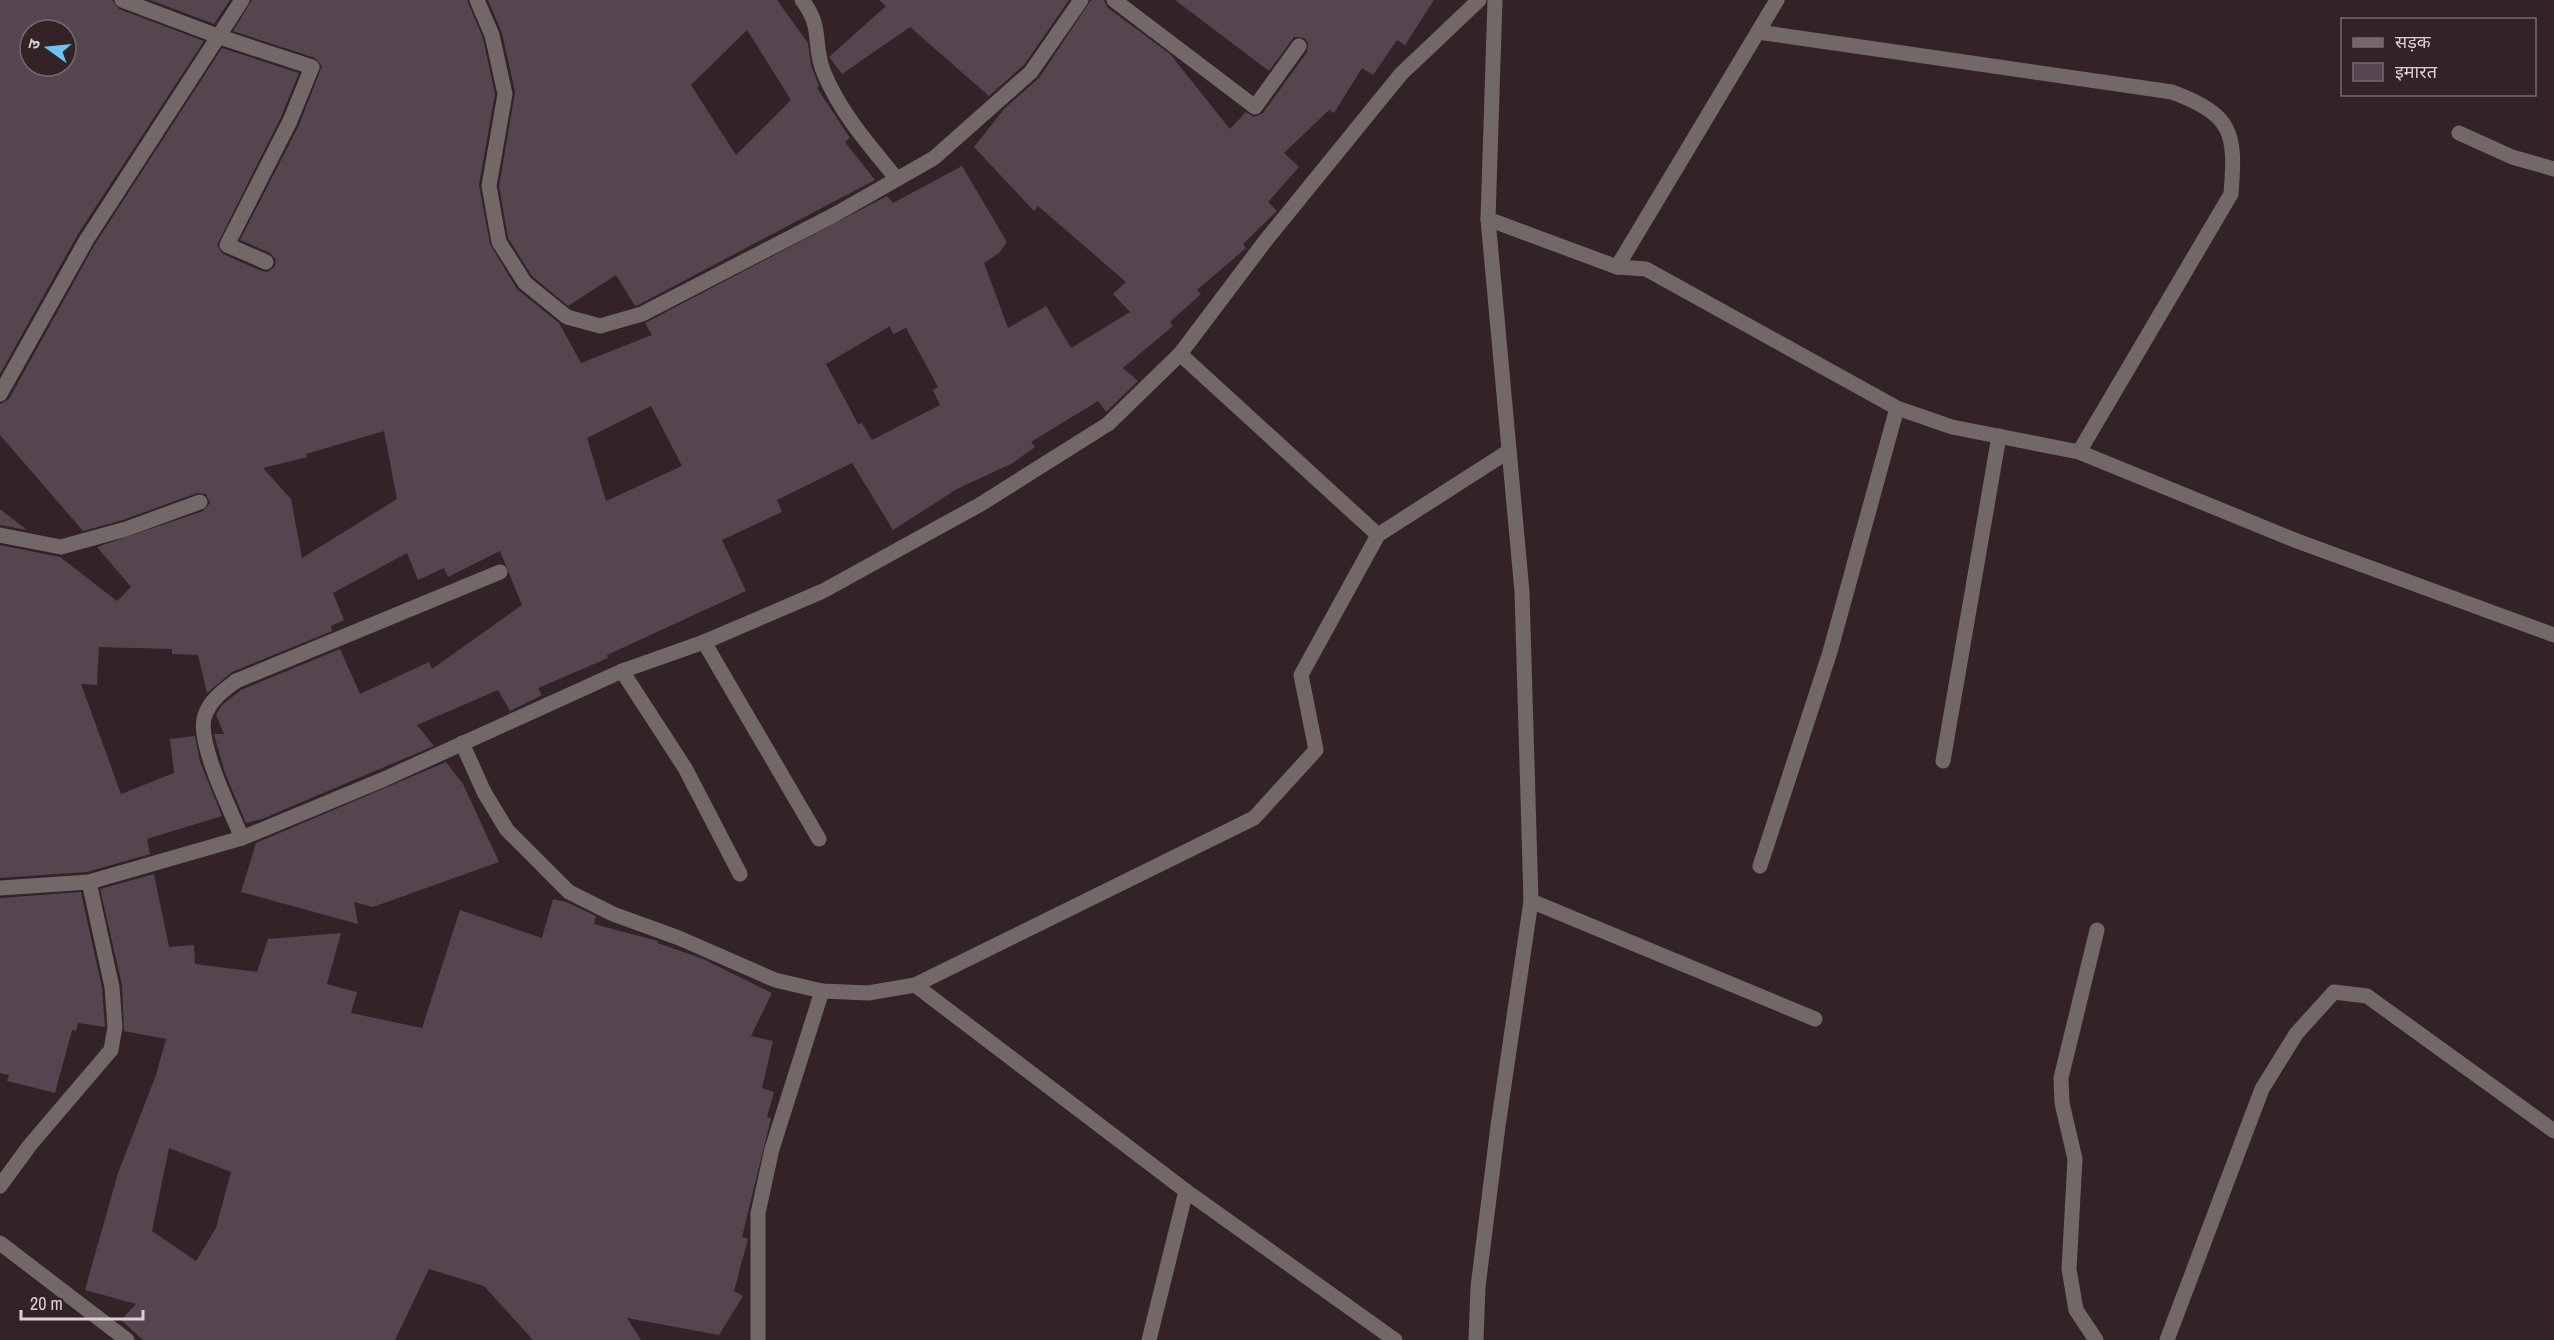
<svg xmlns="http://www.w3.org/2000/svg" width="2554" height="1340" font-family="'Archivo Narrow','Noto Sans Devanagari',sans-serif">
	<style>
		.building { fill: #54454f; fill-rule: evenodd }
		.lines { fill: none; stroke-linecap: round; stroke-linejoin: round }
		.minor { stroke: #716867; stroke-width: 15 }
	</style>
	<rect width="100%" height="100%" fill="#332327"/>
	<!-- building -->
	<g class="building">
		<path d="M0,0h112l7,9 85,32 -126,193 -78,140zM30,30h36v36h-36z"/>
		<polygon points="150,0 230,0 214,24"/>
		<path d="M252,0h215l16,38 12,56 -16,91 11,59 27,45 42,34 22,40 71,-28 -7,-12 242,-127 6,7 69,-37 45,76 -8,11 -15,10 24,65 38,-22 25,42 59,-36 -17,-18 13,-12 -88,-76 -4,5 -60,-64 30,-38 35,-31 52,-78h13l4,8 62,46 60,75 16,-17 8,5 9,-4 44,-61 1,-9 -4,-5 -10,-1 -25,34 -94,-71h259l-29,45 -8,-5 -24,35 -11,-7 -28,45 -5,-3 -45,43 15,14 -31,35 9,9 -34,33 3,4 -49,42 4,4 -31,28 3,4 -50,42 15,13 -32,31 -8,-11 -67,41 4,5 -22,16 -56,26 -64,41 -41,-67 -75,37 5,12 -60,28 24,51 -139,64 1,3 -70,30 4,7 -32,16 -12,-21 -81,35 17,21 -172,73 -16,4 -21,-50 -11,-39h10l-8,-19 5,-9 20,-16 99,-41 20,45 69,-32 3,7 90,-64 -22,-54 -52,26 -4,-9 -26,12 -11,-27 -74,40 11,27 -13,6 1,5 -100,41 -25,21 -9,-38 -26,-1v-5l-73,-2 -2,38 -16,-1 40,110 53,-21 -4,-34 25,-3 5,26 22,54 -75,23 3,15 -63,18 -87,6v-333l60,12 57,44 14,-14 -34,-40 106,-36 7,-8 -4,-9 -9,-1 -74,27 -40,11 -83,-96v-31l9,-5 86,-155 127,-196 77,25 -18,44 -64,128 6,9 39,17 6,1 7,-6 1,-6 -6,-7 -30,-13 59,-115 23,-59 -7,-8 -82,-27zM890,326l3,8 13,-6 32,59 -5,3 7,15 -68,35 -10,-17 -4,1 -32,-60zM651,406l31,60 -76,35 -19,-63zM384,431l13,68 -95,59 -11,-59 -28,-31 44,-11 -1,-3z"/>
		<path d="M488,0h289l31,43 3,22 8,21 -2,2 33,50 -5,4 30,38 -237,125 -3,1 -19,-31 -48,31 -36,-30 -24,-38 -9,-52 16,-94 -13,-59zM747,30l44,70 -55,55 -45,-70z"/>
		<polygon points="879,0 1069,0 1024,65 989,96 910,27 842,74 829,57 886,6"/>
		<polygon points="0,509 27,530 0,525"/>
		<polygon points="446,762 463,784 499,862 373,907 354,902 358,924 241,892 256,843"/>
		<path d="M154,874l15,73 25,-2 1,19 62,8 11,-33 73,-6 -14,51 30,8 -6,21 71,15 38,-118 82,28 11,-39 13,3 30,14 -2,8 64,17 -1,2 44,15 71,35 -21,43 22,5 -11,47 12,4 -7,25 4,1 -29,119 6,2 -14,52 9,5 -24,39 -92,-17 14,22h-108l-49,-54 -55,-17 -34,71h-252l-22,-20 15,-16 -51,-14 33,-117 38,-98 10,-36 -42,-8 -2,-46 -22,-96zM169,1148l62,24 -15,56 -20,33 -44,-30z"/>
		<polygon points="81,892 102,988 105,1027 78,1023 76,1031 72,1030 55,1093 7,1081 9,1075 0,1073 0,898"/>
	</g>
	<g class="lines">
		<!-- minor -->
		<g class="minor">
			<polyline points="122,0 220,37 312,67 290,121 227,245 266,262"/>
			<polyline points="477,0 492,35 505,94 489,186 499,242 525,283 567,317 600,326 642,314 834,215 934,158 1031,72 1081,0"/>
			<path d="M802,0c22,28 10,45 22,73 17,41 46,73 73,106"/>
			<polyline points="1114,0 1255,107 1299,46"/>
			<path d="M1758,32l414,60c61,23 64,40 59,102l-152,258"/>
			<polyline points="2459,133 2512,157 2554,169"/>
			<polyline points="1488,219 1617,267 1646,269 1897,408 1952,427 2079,452 2297,541 2554,635"/>
			<polyline points="1617,267 1777,0"/>
			<polyline points="1180,354 1378,535"/>
			<polyline points="0,394 87,239 242,0"/>
			<polyline points="0,535 61,547 126,529 200,502"/>
			<polyline points="704,642 819,839"/>
			<polyline points="622,671 685,768 740,874"/>
			<polyline points="462,743 484,792 507,830 569,892 613,914 679,938 775,980 822,991 868,993 915,985 1254,818 1316,750 1301,675 1378,535 1509,451"/>
			<polyline points="1943,761 1999,436"/>
			<path d="M242,838c-10,-25 -47,-98 -37,-123 6,-16 18,-24 31,-34l264,-109"/>
			<polyline points="1760,866 1830,652 1897,408"/>
			<polyline points="0,888 89,882 242,838 382,780 622,671 704,642 823,591 981,504 1108,424 1180,354 1266,240 1401,74 1479,0"/>
			<polyline points="1531,901 1815,1019"/>
			<polyline points="915,985 1186,1191 1395,1340"/>
			<polyline points="0,1186 30,1145 111,1050 115,1027 112,987 89,882"/>
			<polyline points="0,1243 127,1340"/>
			<polyline points="758,1340 758,1213 772,1149 822,991"/>
			<polyline points="1149,1340 1186,1191"/>
			<polyline points="1476,1340 1478,1287 1498,1126 1531,901 1522,592 1488,219 1495,0"/>
			<polyline points="2096,1340 2076,1310 2069,1269 2075,1159 2062,1103 2061,1078 2097,930"/>
			<polyline points="2167,1340 2262,1089 2296,1034 2334,992 2367,996 2554,1131"/>
		</g>
	</g>
	<!-- legend -->
	<rect x="2341" y="18" width="195" height="78" fill="#332327" stroke="#77696c" stroke-width="1.5"/>
	<rect x="2353" y="38" width="30" height="9" fill="#716867" stroke="#77696c" stroke-width="1.5"/>
	<text x="2395" y="48" font-size="18" fill="#dcd1d3">सड़क</text>
	<rect x="2353" y="63" width="30" height="18" fill="#54454f" stroke="#77696c" stroke-width="1.5"/>
	<text x="2395" y="78" font-size="18" fill="#dcd1d3">इमारत</text>
	<!-- north arrow -->
	<g transform="translate(48 48) rotate(285)"><circle r="28" fill="#332327" stroke="#77696c" stroke-width="1.5"/>
	<path d="M0-4.5L10 22L0 15L-10 22Z" fill="#6bc3f2"/>
	<text y="-9" font-size="16" font-weight="bold" text-anchor="middle" fill="#dcd1d3">उ</text>
	</g>
	<!-- scale -->
	<path d="M21 1310v9h122v-9" fill="none" stroke="#dcd1d3" stroke-width="3"/>
	<text x="30" y="1310" font-size="18" fill="#dcd1d3" stroke="#332327" stroke-width="4.5" paint-order="stroke">20 m</text>
</svg>
